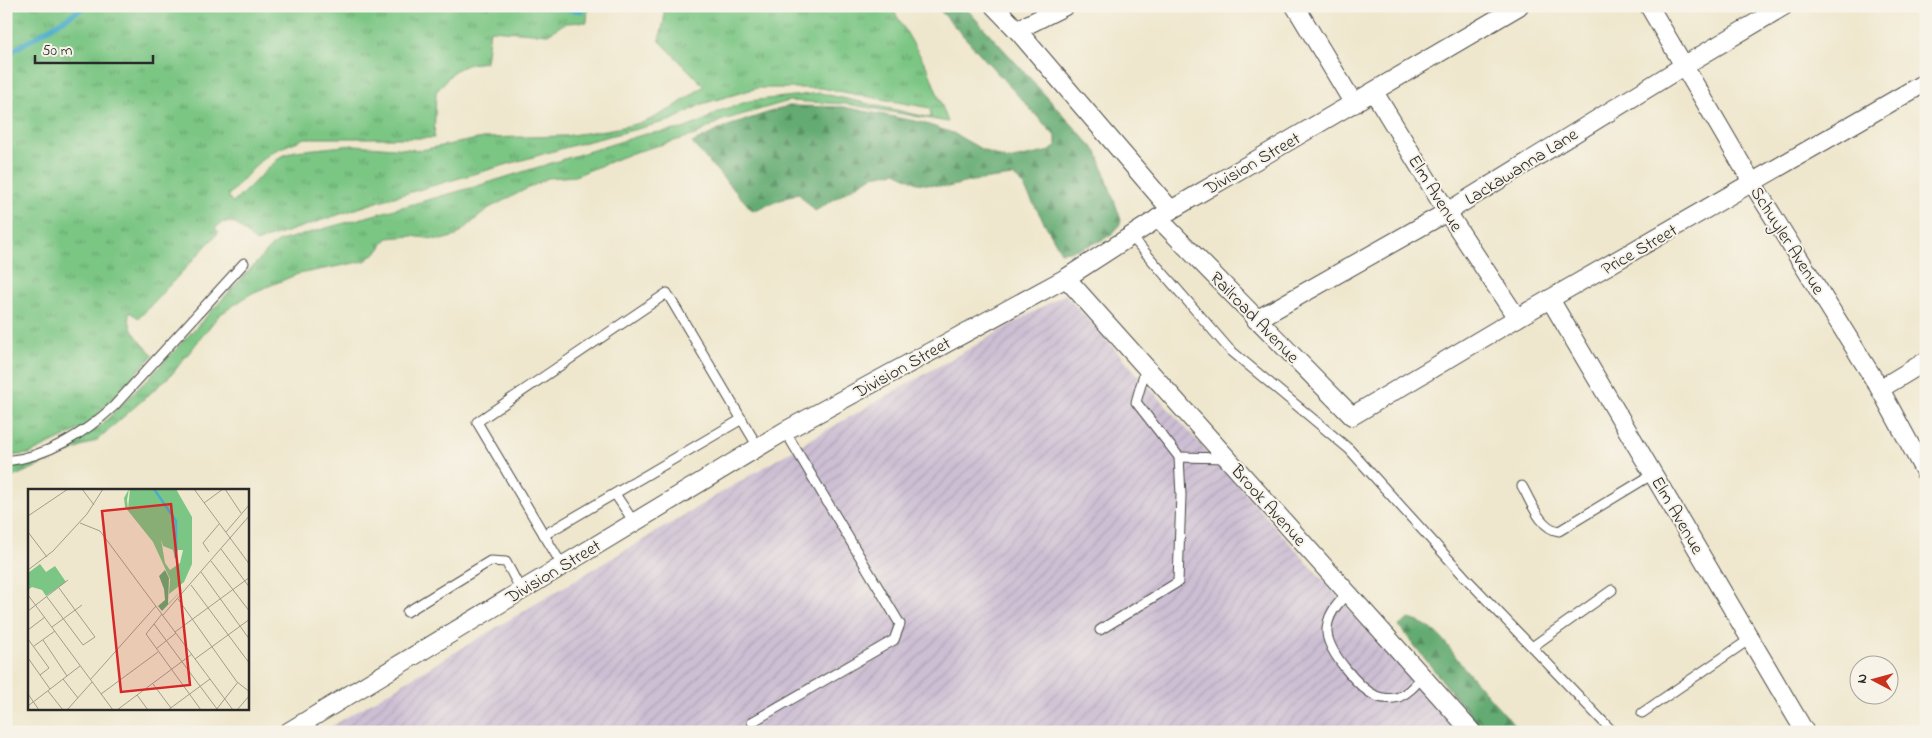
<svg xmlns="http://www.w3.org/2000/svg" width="1932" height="738" font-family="'Indie Flower',sans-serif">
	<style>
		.industrial { fill: url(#industrial-furrows) }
		.grass { fill: url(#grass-tufts); stroke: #537858 }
		.forest { fill: url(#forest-firs); stroke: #486b4e }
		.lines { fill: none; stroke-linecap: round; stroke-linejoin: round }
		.stream { stroke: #4cadcb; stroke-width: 5 }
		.lane-casing { stroke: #484743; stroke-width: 11 }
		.street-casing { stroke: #484743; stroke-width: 20 }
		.lane { stroke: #fff; stroke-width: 9 }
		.street { stroke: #fff; stroke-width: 18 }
		.labels { text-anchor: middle; stroke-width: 4; stroke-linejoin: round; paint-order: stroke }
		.street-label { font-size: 18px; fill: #2b2b2b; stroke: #f7f3e8 }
		.inset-river { fill: none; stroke: #4cadcb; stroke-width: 2.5 }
		.inset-road { fill: none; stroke: #a19c8c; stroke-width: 1 }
		.view { fill: #d62828; fill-opacity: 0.15; stroke: #d62828; stroke-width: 2.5 }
		.inset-edge { fill: none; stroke: #2b2b2b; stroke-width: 2.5 }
	</style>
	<defs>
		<pattern id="industrial-furrows" width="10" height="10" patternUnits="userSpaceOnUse" patternTransform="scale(1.25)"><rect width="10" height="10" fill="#ccbed3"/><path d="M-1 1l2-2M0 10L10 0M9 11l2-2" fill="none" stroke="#afa3b5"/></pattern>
		<pattern id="grass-tufts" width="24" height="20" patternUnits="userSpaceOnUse" patternTransform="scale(1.25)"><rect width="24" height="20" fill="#7bc684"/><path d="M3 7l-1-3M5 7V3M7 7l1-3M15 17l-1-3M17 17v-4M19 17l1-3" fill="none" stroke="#65a16c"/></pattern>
		<pattern id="forest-firs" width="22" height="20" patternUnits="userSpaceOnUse" patternTransform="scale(1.25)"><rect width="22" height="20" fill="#64ab72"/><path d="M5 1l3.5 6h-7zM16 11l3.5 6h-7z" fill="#538b5e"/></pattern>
	</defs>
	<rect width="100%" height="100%" fill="#f7f3e8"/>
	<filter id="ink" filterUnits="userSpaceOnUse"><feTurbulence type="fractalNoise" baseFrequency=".02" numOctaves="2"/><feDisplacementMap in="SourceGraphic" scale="10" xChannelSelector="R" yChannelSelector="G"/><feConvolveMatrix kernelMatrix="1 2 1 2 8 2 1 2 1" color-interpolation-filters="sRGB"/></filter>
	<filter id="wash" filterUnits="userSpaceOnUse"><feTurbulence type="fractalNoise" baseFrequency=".0096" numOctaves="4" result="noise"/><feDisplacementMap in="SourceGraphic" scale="20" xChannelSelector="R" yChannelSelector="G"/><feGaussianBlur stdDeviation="1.12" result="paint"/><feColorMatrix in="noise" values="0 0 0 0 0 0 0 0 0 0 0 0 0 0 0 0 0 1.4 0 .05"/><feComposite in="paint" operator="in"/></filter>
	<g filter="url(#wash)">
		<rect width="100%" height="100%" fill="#efe7cd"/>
		<!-- industrial -->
		<polygon class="industrial" points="1065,294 1460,732 322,732 806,442"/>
		<!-- grass -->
		<path class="grass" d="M6,6h582l-1,16 -22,1 -17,11 -58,-4 -4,32 -17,2 -15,7 -18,21 -2,46h-129l-31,13 -14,10 -32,35 5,7 47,-46 15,-6 59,-6 67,5 62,-12 82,-2 53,-8 27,-6 26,-13 33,-23 -45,-46 5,-19v-15h227l37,63 20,53 -101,-18 -58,-3 -69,20 -25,14 -63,18 -57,23 -27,2 -59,30 -33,28 -15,4 -29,-4 -25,2 -8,12 -14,11 -67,13 -46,19 -33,22 -47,59 -75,66 -91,40v-16l17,-1 25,-10 50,-25 50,-49 124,-133 8,-5 194,-54 171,-53 38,-5 20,-8 16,-10 30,-10 71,-8 111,25 -1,-10 -109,-20h-64l-55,16 -30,16 -94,24 -195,56 -127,42 -21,-19 -12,-1 -8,6 4,4 -80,86 -10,-6c-2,18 13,31 24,43l-66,71 -58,28 -23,2z"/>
		<!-- forest -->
		<g class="forest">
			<path d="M936,6h28l133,146 24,68c-3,19 -43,31 -60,32l-41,-72 -7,-4 -41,5 -24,6 -31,-4 -21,-11 -24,4 -57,35 -17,-18 -45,18 -61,-68 33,-16 63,-21 55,1 77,15 33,11 30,17 25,10 42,-9 6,-5v-9z"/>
			<path d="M1409,619c31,8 38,28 56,50 18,21 37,43 57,63h-39l-84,-106z"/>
		</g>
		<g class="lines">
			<!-- stream -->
			<g class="stream">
				<polyline points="540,6 582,11"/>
				<polyline points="6,55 86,6"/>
			</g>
		</g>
	</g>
	<g filter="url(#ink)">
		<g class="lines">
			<defs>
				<g id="lane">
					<polyline points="1131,236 1229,349 1349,449 1464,576 1613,732"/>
					<polyline points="1146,367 1136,402 1179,457"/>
					<path d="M6,461c41,-4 79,-28 108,-55l130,-143"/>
					<path d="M1522,486c9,15 18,43 37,45l94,-57"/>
					<polyline points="615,494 634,522"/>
					<polyline points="544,535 742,419"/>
					<polyline points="562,565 477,422 667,293 758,447"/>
					<path d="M1348,593c-11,11 -22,23 -21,40 2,20 32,55 49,63 6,3 16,3 23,1 10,-4 17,-13 23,-20"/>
					<polyline points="407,612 490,561 506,562 521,590"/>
					<polyline points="1100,630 1178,582 1181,495 1179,457 1227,458"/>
					<polyline points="1532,647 1612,590"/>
					<polyline points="1642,713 1750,639"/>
					<polyline points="752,722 894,640 900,624 785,431"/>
				</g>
				<g id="street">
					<polyline points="994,6 1017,30 1171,210"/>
					<polyline points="1295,6 1354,104"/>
					<polyline points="1649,6 1753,184 1880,389 1926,474"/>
					<polyline points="1017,30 1065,6"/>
					<polyline points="1374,92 1447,212 1517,318"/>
					<polyline points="1158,218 1352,416 1517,318 1926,82"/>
					<polyline points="1066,278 1472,732"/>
					<polyline points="1550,299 1805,732"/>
					<polyline points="1256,320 1447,212 1685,65 1784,6"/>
					<polyline points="1880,389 1926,361"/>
					<polyline points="288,732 785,431 1066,278 1171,210 1519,6"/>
				</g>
			</defs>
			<!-- lane casing -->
			<use href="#lane" class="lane-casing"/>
			<!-- street casing -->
			<use href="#street" class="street-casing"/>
			<!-- lane -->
			<use href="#lane" class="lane"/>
			<!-- street -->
			<use href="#street" class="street"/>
		</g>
	</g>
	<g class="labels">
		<!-- street labels -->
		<g class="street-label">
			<text transform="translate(1252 163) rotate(-30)" y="6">Division Street</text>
			<text transform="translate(1521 166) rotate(-32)" y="6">Lackawanna Lane</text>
			<text transform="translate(1436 193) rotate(58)" y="6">Elm Avenue</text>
			<text transform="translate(1788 240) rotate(58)" y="6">Schuyler Avenue</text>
			<text transform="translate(1639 249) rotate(-30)" y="6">Price Street</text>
			<text transform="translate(1255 317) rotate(46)" y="6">Railroad Avenue</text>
			<text transform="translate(902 367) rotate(-29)" y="6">Division Street</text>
			<text transform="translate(1269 505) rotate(48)" y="6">Brook Avenue</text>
			<text transform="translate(1678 515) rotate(60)" y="6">Elm Avenue</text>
			<text transform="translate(553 571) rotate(-31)" y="6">Division Street</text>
		</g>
	</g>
	<!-- overview -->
	<g transform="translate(28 489)">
		<rect width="221" height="221" fill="#efe7cd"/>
		<path d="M101,0l-2,11 1,9 2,-20h46l16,28v47l-8,18 -15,12 1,-15 -17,-37 -28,-35 -1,-9zM133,50l2,7 10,4 2,9 3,-9h5l-3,13 -10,7 -5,-7z" fill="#7bc684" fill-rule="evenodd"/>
		<path d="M137,81l4,8 -1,26 20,-20 -26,27 -4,-5 7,-6 -1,-11 -5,-13z" fill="#64ab72"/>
		<path d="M12,75l6,8 9,-6 11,16 -20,14 -4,-6 -10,-3 -4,3v-17z" fill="#7bc684"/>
		<path class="inset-river" d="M126,0l22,32v37"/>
		<path class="inset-road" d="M54,0l12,16M166,0l56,76M197,0l16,24M176,14l19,-14M0,27l40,-27M52,34l20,8 133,179M0,43l19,25M198,43l24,-28M193,60l29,39M181,63l-6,-9 16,-19M183,72l39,51M0,81l25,-19 34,-37 16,-25M173,83l49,68M163,96l59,79M0,106l85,115M19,108l36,48 12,-8 -36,-49M150,110l59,83 13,10M0,122l40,-31M134,125l-16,20 55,76M135,126l87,-100M126,135l63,85M24,138l30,-22M0,141l17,-13M147,143l75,-55M0,150l21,29 -9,7M15,151l24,36M6,157l21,-15M128,160l20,-16M0,169l22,31M167,170l55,-40M35,190l15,19M62,191l66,-74M125,195l18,24M20,202l15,19M0,205l11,16M73,205l57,-42M109,206l11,15M0,217l52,-40M39,221l25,-28M89,221l75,-56M140,221l42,-31M188,221l22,-28M209,221l13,-15"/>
		<path class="view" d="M143,15l19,181 -69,7 -19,-181z"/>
		<rect width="221" height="221" class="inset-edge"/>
	</g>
	<!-- margin -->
	<rect width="1932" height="738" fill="none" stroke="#f7f3e8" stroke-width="25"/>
	<!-- north arrow -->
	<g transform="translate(1874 680) rotate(276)"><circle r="24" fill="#f7f3e8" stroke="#a5a39c"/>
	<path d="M0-4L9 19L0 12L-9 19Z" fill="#c8321e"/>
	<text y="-8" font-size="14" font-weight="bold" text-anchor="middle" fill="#2b2b2b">N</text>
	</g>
	<!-- scale -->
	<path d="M35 55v8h118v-8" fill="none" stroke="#2b2b2b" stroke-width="2.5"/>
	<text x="42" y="55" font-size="15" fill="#2b2b2b" stroke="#f7f3e8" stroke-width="4" paint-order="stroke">50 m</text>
</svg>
